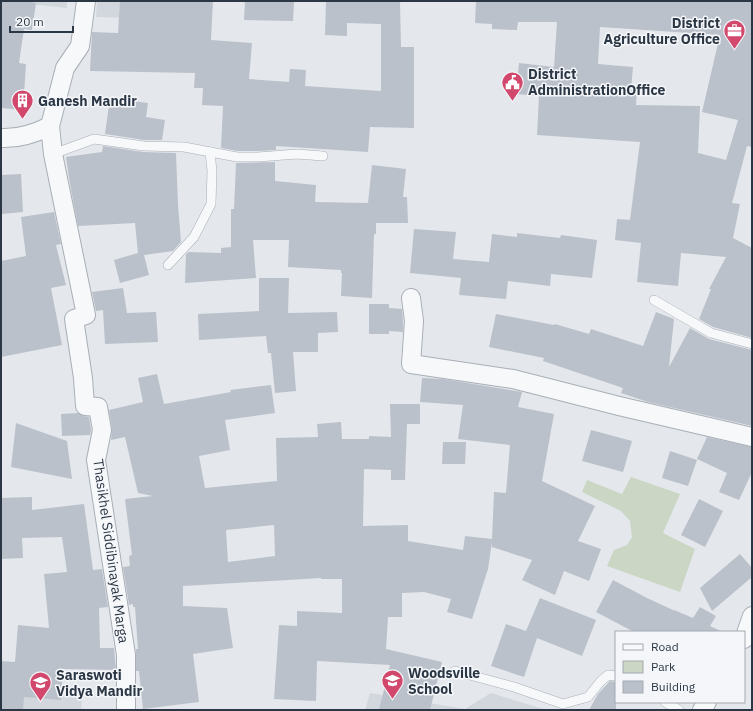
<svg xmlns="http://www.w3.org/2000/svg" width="753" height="711" font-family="'IBM Plex Sans',sans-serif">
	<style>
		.built { fill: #d2d7de }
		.green { fill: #cbd6c5 }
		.building { fill: #bbc1ca; fill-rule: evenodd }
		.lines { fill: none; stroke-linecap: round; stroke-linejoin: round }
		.service-casing { stroke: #a9afb7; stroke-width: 10 }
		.minor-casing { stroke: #a9afb7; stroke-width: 20 }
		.service { stroke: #f7f8fa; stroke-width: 9 }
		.minor { stroke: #f7f8fa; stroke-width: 18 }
		.labels { text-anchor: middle; stroke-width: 3; stroke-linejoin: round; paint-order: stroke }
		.poi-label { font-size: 14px; font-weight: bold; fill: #2b3745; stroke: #f4f6f9; text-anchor: start }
		.street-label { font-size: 14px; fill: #2b3745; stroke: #f4f6f9 }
	</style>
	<rect width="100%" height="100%" fill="#e4e8ec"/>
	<!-- built -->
	<g class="built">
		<polygon points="1,1 67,1 67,8"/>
		<polygon points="97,1 172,1 172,19 96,17"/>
		<polygon points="1,689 82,697 81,710 1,710"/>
		<polygon points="370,693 465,709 491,693 547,710 365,710"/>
	</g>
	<!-- green -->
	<polygon class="green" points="631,477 680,494 663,533 695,549 680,592 607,566 614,550 627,545 632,537 630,521 621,511 582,492 587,480 622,494"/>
	<!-- building -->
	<g class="building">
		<polygon points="1,1 24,1 36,3 32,30 24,29 19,63 26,64 23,110 1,108"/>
		<polygon points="120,1 213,1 211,40 252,43 249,79 289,82 290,69 306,70 305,86 381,91 381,24 347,23 347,36 325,35 326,1 400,1 401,47 414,47 414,128 370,127 368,152 276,146 276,150 258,151 238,151 221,148 223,106 202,105 203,88 194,88 195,73 90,71 92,32 118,33"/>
		<polygon points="245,1 294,1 293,21 244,20"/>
		<path d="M476,1h276v146l-5,-1 -15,57 8,1 -7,34 19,10v90l-39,-11 -14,-8 12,-30h-2l17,-32 -45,-4 -3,33 -41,-4 4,-39 -26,-3 2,-21 13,1 10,-78 -103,-7 2,-39 -23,-2 3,-31 35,4 3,-45h-39l-1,8 -25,-1v-5l-17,-1zM600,27l120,8 -18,77 36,8 -12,40 -28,-7 2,-47 -64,-1 1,-15h-6l2,-23 -35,-3z"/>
		<polygon points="110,98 148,103 146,117 165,120 162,140 144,140 105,134"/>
		<polygon points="103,146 143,152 176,153 178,205 181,242 173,251 144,255 149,275 120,283 114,260 138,253 135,223 78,226 70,184 66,157 102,152"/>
		<polygon points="275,162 275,181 316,185 315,202 368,203 372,165 406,169 403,197 407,197 408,223 376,223 376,234 374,234 372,298 341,296 342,273 341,273 341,270 288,267 289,240 253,240 256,278 185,283 186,254 189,252 221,253 221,248 231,247 231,209 234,209 236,163"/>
		<polygon points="21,174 23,212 1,214 1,175"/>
		<polygon points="54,212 61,244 56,245 66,285 51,288 62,345 1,357 1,261 26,256 21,217"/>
		<polygon points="414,229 456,232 453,259 489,262 492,234 517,237 517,233 560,238 561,235 597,240 592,278 551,274 550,286 508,281 506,299 459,295 461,278 410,273"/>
		<polygon points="259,278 289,278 288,313 337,312 338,332 318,333 318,352 293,352 296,391 275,393 271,353 268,353 266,336 199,340 198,314 259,311"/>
		<polygon points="123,288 127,313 156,312 158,342 105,344 103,310 96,311 92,292"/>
		<polygon points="369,304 389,304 389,308 402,309 403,321 403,332 389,331 389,334 369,334"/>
		<polygon points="656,312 674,319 669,367 690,328 709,339 752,350 752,426 648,402 621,393 623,388 543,361 544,358 489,347 496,314 554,325 555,324 589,334 591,329 643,346"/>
		<path d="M157,374l7,30 67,-12 -1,-2 41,-5 4,28 -50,7 5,30 -31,6 6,32 72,-7 -1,-43 42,-1 -1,-13 24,-2 1,17h27v-3l22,1 -1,-33h30v20h-13l-2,56h-14v-10l-27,-1 -1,57 45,-1v16l55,9 2,-14 27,3 2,-47 12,1 4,-48 -52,-6 5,-34 -43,-3 2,-24 21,1 79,13 -4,15 36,7 -12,67 53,25 -17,35 23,8 -12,32 -25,-10 -9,24 -33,-15 10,-20 -40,-13v-5l-4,27 -16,50 -25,-7 4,-13 -27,-7 -22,1v24h-14l-2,32 56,13 -12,48h-51l11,-45 -73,-4 -1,40 -42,-2 5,-74 18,1v-15l45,2v-34h-21v-1l-138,8v20l44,2 6,40 -40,6 6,48 -56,7 -4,-38h-3v-22h2l-3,-42h-2v-3l-4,1 -6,-38 7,-1 -1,-10 3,-1 -7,-56 28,-3 -15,-3 -13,-56 -14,3 1,-12 -3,-18 34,-8 -5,-24zM274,525l1,31 -47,6 -2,-32z"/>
		<polygon points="78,413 84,416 89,417 91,430 90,435 62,436 61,414"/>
		<polygon points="16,423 67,441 72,479 11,467"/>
		<polygon points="591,430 632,441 623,472 582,461"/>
		<polygon points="707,437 752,447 752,472 739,500 719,492 727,473 697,459"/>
		<polygon points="443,442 466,442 465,464 442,464"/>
		<polygon points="670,451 697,460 688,486 662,478"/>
		<polygon points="32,497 32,510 84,504 93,570 102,569 108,607 99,608 100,648 114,648 116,670 63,669 61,700 24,697 23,710 1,710 1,661 15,662 18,625 49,628 44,574 67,572 62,537 22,538 23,558 1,559 1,498"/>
		<polygon points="699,499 723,511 705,547 681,535"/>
		<polygon points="740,554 752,568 752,577 712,611 700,588"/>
		<polygon points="613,580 647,598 673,610 672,611 674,610 693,618 700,607 716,616 710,626 723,632 634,632 596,612"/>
		<polygon points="540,598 596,620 582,656 537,638 524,677 491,666 506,624 526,631"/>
		<polygon points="610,681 616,682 616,710 589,710 598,694"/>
	</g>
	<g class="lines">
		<defs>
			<g id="service">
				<polyline points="53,154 94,139 144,146 184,147 237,157 258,157 297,154 323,156"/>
				<polyline points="168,265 194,237 211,204 212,171 210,152"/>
				<polyline points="654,300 711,333 752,344"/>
				<polyline points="455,671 514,687 563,704 588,697 600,682 608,675 616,676"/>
				<polyline points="665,702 679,710"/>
			</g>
			<g id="minor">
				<polyline points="86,1 80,46 65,68 50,126 53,154 86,315 74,319 83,378 85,406 98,407 102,430 96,460 126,655 126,710"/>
				<path d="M1,138c18,1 33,-4 49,-12"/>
				<polyline points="411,298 414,321 411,364 513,379 619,406 752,437"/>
				<polyline points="744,639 752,616"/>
				<polyline points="702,710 707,702"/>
			</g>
		</defs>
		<!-- service casing -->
		<use href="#service" class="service-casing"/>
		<!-- minor casing -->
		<use href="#minor" class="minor-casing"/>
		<!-- service -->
		<use href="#service" class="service"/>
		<!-- minor -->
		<use href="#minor" class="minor"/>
	</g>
	<!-- icons -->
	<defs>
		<symbol id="office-pin" viewBox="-11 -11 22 30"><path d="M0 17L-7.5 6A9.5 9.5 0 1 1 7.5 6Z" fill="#d1486c" stroke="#f4f6f9"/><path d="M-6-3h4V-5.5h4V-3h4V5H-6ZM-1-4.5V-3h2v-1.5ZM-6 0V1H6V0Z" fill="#fff"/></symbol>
		<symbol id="civic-pin" viewBox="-11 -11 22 30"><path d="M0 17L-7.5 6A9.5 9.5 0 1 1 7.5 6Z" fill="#d1486c" stroke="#f4f6f9"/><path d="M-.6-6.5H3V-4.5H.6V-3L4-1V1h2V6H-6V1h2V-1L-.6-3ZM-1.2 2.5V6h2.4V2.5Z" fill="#fff"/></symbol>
		<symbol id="building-pin" viewBox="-11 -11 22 30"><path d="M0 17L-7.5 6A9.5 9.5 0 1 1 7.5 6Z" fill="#d1486c" stroke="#f4f6f9"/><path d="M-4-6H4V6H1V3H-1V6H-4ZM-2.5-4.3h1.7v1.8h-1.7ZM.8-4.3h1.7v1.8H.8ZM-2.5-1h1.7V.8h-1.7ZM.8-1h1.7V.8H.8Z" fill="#fff"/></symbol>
		<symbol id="school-pin" viewBox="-11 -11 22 30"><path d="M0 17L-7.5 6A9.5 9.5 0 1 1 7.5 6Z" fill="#d1486c" stroke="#f4f6f9"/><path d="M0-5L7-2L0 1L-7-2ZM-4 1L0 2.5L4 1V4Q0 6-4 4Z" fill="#fff"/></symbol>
	</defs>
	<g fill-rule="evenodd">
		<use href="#office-pin" x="722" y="18" width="25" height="34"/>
		<use href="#civic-pin" x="500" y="70" width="25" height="34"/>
		<use href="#building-pin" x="10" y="88" width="25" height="34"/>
		<use href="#school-pin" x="380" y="668" width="25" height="34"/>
		<use href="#school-pin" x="28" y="670" width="25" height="34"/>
	</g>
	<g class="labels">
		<!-- poi labels -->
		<g class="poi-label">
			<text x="720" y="28" text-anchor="end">District<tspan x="720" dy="16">Agriculture Office</tspan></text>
			<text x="528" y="79">District<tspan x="528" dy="16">AdministrationOffice</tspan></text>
			<text x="38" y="106">Ganesh Mandir</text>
			<text x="408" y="678">Woodsville<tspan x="408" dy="16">School</tspan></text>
			<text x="56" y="680">Saraswoti<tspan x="56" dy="16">Vidya Mandir</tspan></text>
		</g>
		<!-- street labels -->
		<g class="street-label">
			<text transform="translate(111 551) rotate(82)" y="5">Thasikhel Siddibinayak Marga</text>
		</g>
	</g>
	<!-- border -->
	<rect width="753" height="711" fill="none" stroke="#2b3745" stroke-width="4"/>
	<!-- legend -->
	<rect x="615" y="631" width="130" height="72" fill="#f4f6f9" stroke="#a4aab1"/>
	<rect x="623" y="644" width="20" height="6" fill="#f7f8fa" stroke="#a4aab1"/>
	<text x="651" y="651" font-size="12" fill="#2b3745">Road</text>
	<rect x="623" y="661" width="20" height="12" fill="#cbd6c5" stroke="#a4aab1"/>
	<text x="651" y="671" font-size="12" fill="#2b3745">Park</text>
	<rect x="623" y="681" width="20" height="12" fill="#bbc1ca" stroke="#a4aab1"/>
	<text x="651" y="691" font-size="12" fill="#2b3745">Building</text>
	<!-- scale -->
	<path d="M10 26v6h63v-6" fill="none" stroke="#2b3745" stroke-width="2"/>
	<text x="16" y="26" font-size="12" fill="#2b3745" stroke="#f4f6f9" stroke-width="3" paint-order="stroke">20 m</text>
</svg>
